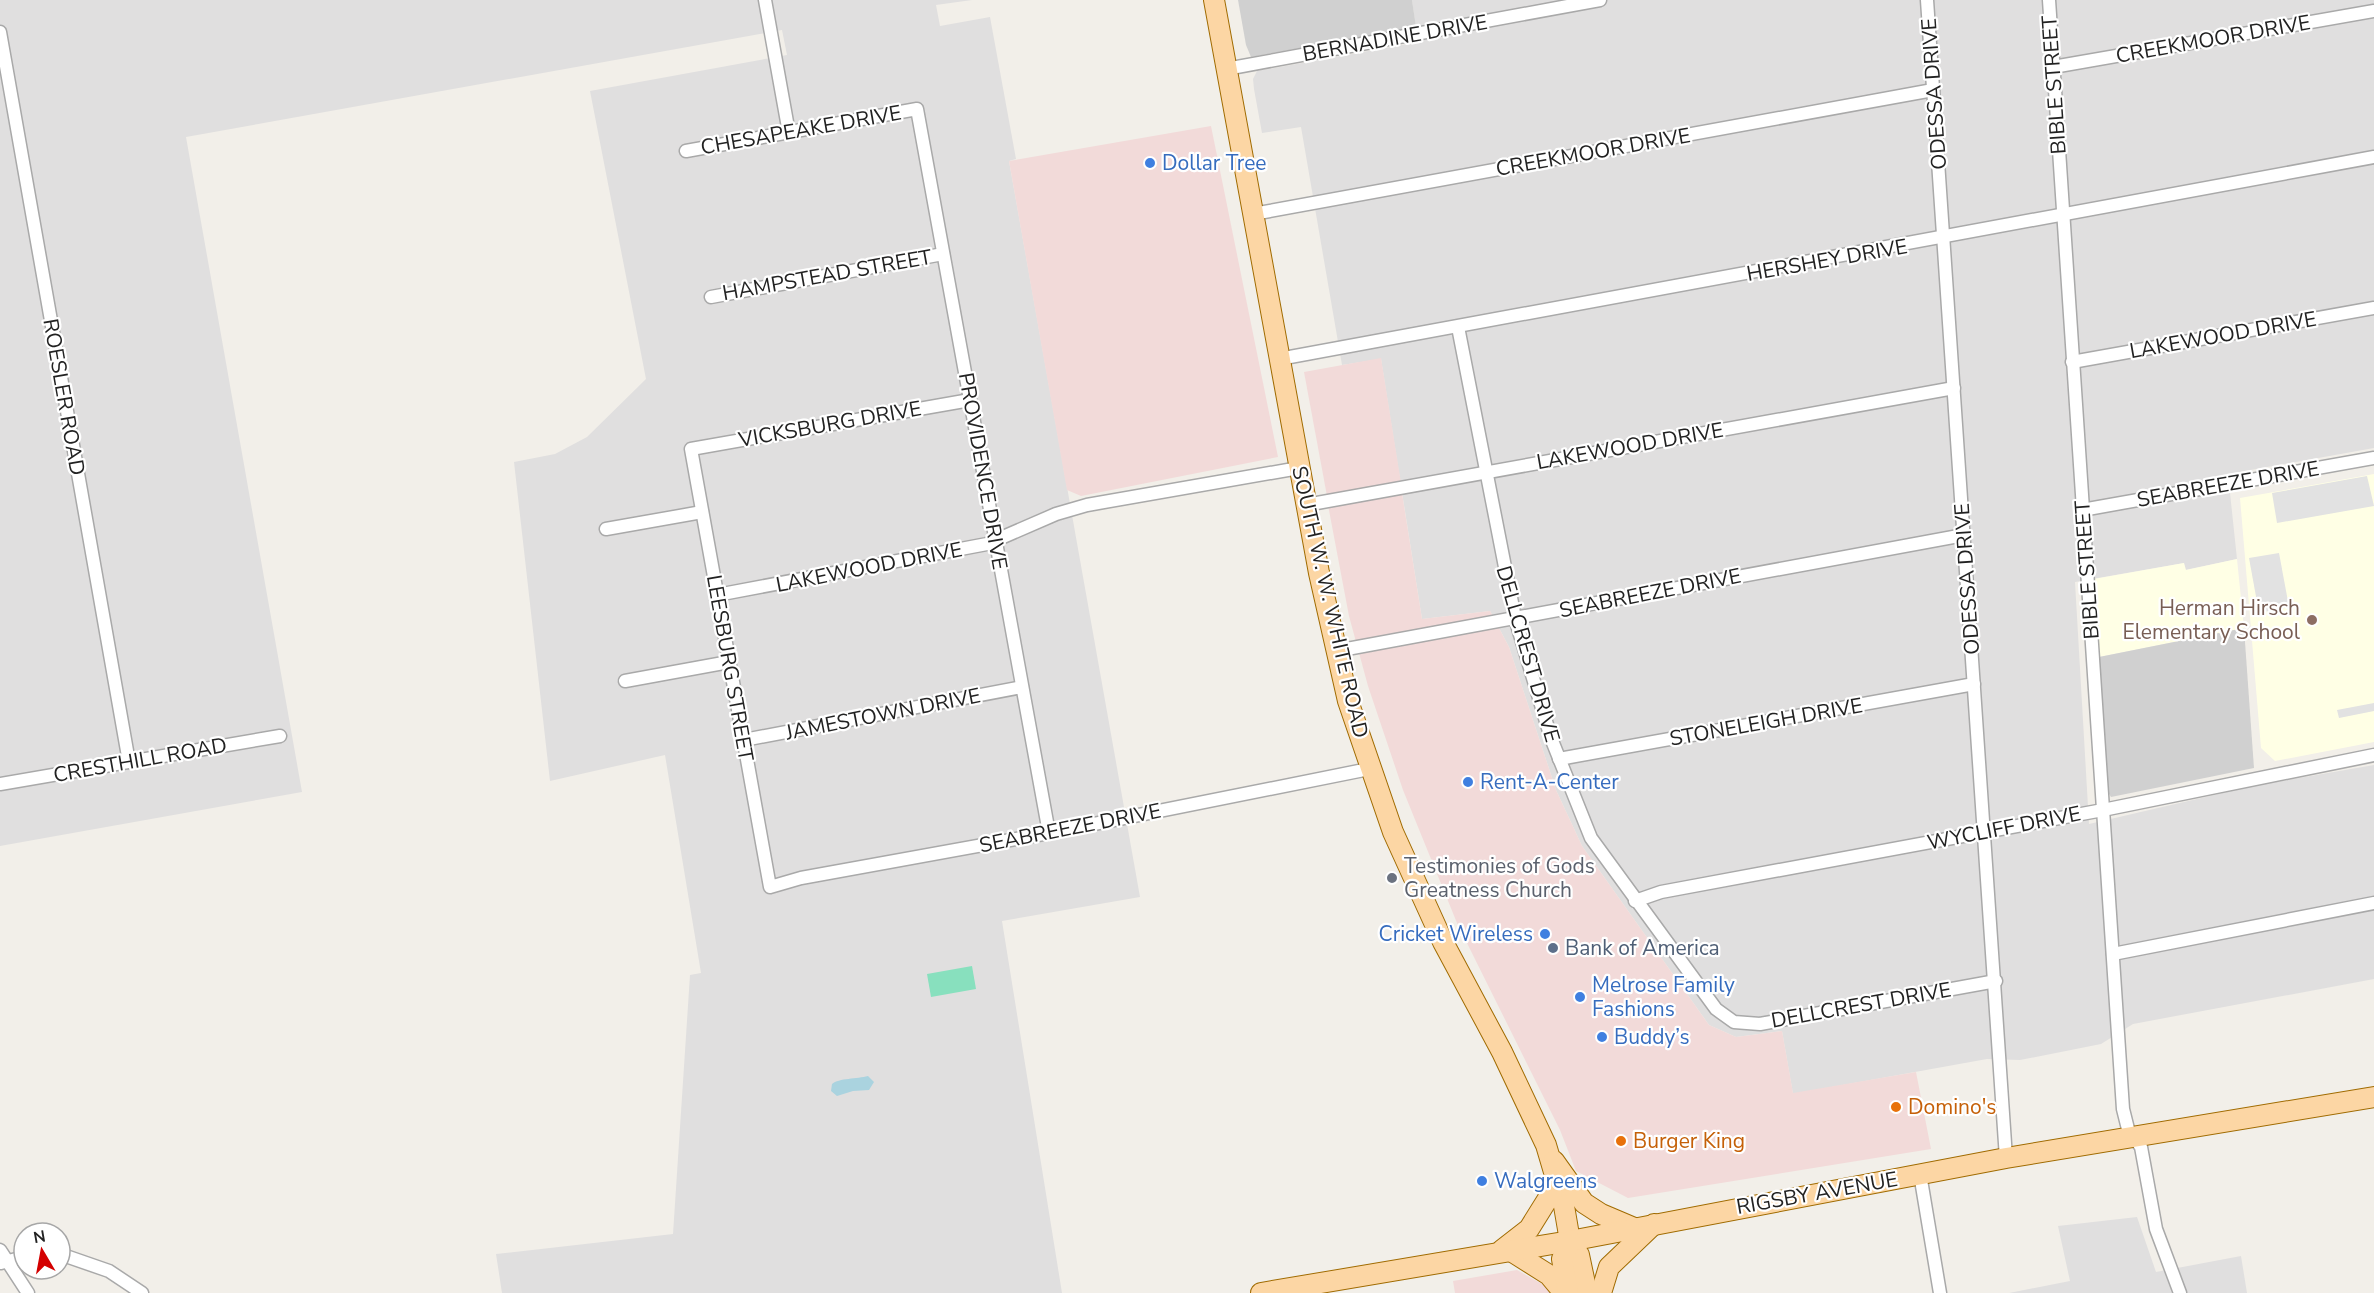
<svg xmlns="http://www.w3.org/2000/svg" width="2374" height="1293" font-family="'Nunito Sans',sans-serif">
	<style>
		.residential { fill: #e0dfdf }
		.commercial { fill: #f2dad9 }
		.education { fill: #ffffe5 }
		.religious { fill: #d0d0d0 }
		.pitch { fill: #88e0be }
		.parking { fill: #e2e2e2 }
		.water { fill: #aad3df }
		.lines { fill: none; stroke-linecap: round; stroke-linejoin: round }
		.street-casing { stroke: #a9a9a9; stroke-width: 15 }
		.primary-casing { stroke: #a06b00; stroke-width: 22 }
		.street { stroke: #fff; stroke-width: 12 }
		.primary { stroke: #fcd6a4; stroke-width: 20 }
		.shop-dot { fill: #3f7fe0; stroke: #fff; stroke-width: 2 }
		.education-dot { fill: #8d6e63; stroke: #fff; stroke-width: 2 }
		.worship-dot { fill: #6b7280; stroke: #fff; stroke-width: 2 }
		.service-dot { fill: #5c6f8a; stroke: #fff; stroke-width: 2 }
		.food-dot { fill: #e8710a; stroke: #fff; stroke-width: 2 }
		.labels { text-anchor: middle; stroke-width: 4.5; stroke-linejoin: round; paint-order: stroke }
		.street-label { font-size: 21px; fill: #222; stroke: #fff }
		.shop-label { font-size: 21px; fill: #366cbe; stroke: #fff; text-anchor: start }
		.education-label { font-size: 21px; fill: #785e54; stroke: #fff; text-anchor: end }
		.worship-label { font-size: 21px; fill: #5b616d; stroke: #fff; text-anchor: start }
		.service-label { font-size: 21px; fill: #4e5e75; stroke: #fff; text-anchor: start }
		.food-label { font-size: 21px; fill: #c56008; stroke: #fff; text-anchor: start }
	</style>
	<rect width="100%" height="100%" fill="#f2efe9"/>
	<!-- residential -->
	<g class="residential">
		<polygon points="0,0 972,0 936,5 940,26 990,17 1016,159 1009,161 1140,897 1002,921 1062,1293 502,1293 496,1254 673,1234 690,975 701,973 665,755 550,781 514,462 555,454 587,437 646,379 590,91 787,55 782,30 186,137 302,792 0,846"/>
		<polygon points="1412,0 2374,0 2374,448 2228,474 2237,559 2185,570 2184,563 2075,582 2089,824 2253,786 2374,765 2374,979 2133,1024 2101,1044 2020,1060 1987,1059 1793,1094 1782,1031 1736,1037 1709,1025 1582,846 1556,790 1509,647 1490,611 1422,619 1381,359 1342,365 1301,127 1262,133 1254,89 1253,79 1257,71 1418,42"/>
		<polygon points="2137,1217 2156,1272 2241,1256 2247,1293 2009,1293 2070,1281 2058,1226"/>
	</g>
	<!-- commercial -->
	<g class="commercial">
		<polygon points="1211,126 1278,457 1081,496 1067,490 1009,161"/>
		<polygon points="1381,358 1401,483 1327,496 1304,372"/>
		<polygon points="1402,493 1422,619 1490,611 1509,647 1556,790 1582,846 1709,1025 1736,1037 1782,1031 1793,1093 1916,1072 1931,1149 1628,1198 1576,1171 1560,1130 1457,923 1403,790 1368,686 1349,616 1328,505"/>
		<polygon points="1517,1270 1553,1290 1554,1293 1455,1293 1453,1281"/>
	</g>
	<!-- education -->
	<g class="education">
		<polygon points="2374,474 2374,742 2275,761 2261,748 2240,498"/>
		<polygon points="2237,559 2244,628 2099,657 2094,579 2184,563 2186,570"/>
	</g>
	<!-- religious -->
	<g class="religious">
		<polygon points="1238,0 1412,0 1416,27 1251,57 1246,45"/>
		<polygon points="2244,628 2254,768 2111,797 2108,792 2099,657"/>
	</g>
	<!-- pitch -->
	<polygon class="pitch" points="972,966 976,989 931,997 927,974"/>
	<!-- parking -->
	<g class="parking">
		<polygon points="2367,476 2374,506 2277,523 2272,493"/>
		<polygon points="2279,553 2289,607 2259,613 2249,558"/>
		<polygon points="2374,703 2374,711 2339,718 2337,710"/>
	</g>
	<!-- water -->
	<path class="water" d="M868,1076l6,6 -5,8 -16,1 -16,5 -6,-5 1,-7c7,-6 25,-5 36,-8z"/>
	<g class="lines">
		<defs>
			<g id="street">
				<polyline points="765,0 789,133"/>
				<polyline points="1927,0 2006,1158"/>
				<polyline points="2049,0 2123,1109 2128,1129 2141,1147 2156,1229 2180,1293"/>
				<polyline points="0,32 129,762"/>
				<polyline points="2053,67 2374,11"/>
				<polyline points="1226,69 1600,0"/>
				<polyline points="686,151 917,109 1049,833"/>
				<polyline points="1253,214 1933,90"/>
				<polyline points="711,297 943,254"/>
				<polyline points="1458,327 1515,618 1551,738 1591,838 1716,1009 1734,1022 1760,1024 1996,981"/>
				<polyline points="1279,359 2374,157"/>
				<polyline points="2072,362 2374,308"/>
				<polyline points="970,400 691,449 770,887 801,878 1049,833 1369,769"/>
				<polyline points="1306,505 1954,388"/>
				<polyline points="2082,510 2374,458"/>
				<polyline points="606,529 702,512"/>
				<polyline points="717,595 987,544 1056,514 1087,505 1299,468"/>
				<polyline points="1336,651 1964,535"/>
				<polyline points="625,681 729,662"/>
				<polyline points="744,740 1022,687"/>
				<polyline points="1559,759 1974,684"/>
				<polyline points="0,784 280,736"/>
				<polyline points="1635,901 1661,892 2103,810 2374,755"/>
				<polyline points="2113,954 2374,903"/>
				<polyline points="1920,1174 1940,1293"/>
				<polyline points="0,1250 28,1293"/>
				<polyline points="60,1254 109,1271 142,1293"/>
				<polyline points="1,1263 24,1257"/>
			</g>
			<g id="primary">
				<polyline points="1214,0 1319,573 1348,701 1393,832 1443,942 1502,1052 1546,1145 1564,1206 1570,1241 1579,1255 1587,1293"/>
				<polyline points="1554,1161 1584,1203 1601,1214 1634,1228"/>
				<polyline points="1502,1250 1529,1229 1557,1184"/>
				<polyline points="1511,1251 1549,1275 1564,1293"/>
				<polyline points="1261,1293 1570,1241 2006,1158 2374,1097"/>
				<polyline points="1568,1293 1562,1259 1570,1241"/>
				<polyline points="1601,1293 1609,1267 1654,1224"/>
			</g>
		</defs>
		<!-- street casing -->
		<use href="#street" class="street-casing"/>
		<!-- primary casing -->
		<use href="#primary" class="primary-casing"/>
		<!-- street -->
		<use href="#street" class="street"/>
		<!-- primary -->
		<use href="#primary" class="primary"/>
	</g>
	<!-- markers -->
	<g class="shop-dot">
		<circle cx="1150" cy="163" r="6"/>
		<circle cx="1468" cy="782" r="6"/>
		<circle cx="1545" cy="934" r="6"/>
		<circle cx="1580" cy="997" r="6"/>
		<circle cx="1602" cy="1037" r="6"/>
		<circle cx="1482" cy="1181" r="6"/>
	</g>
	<circle class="education-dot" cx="2312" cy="620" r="6"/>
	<circle class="worship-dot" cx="1392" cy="878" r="6"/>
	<circle class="service-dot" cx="1553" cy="948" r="6"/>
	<g class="food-dot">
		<circle cx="1896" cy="1107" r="6"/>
		<circle cx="1621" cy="1141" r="6"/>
	</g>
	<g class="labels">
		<!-- street labels -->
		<g class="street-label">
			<text transform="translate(1395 38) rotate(-10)" y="7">BERNADINE DRIVE</text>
			<text transform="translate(2213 39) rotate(-10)" y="7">CREEKMOOR DRIVE</text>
			<text transform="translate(2054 85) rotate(-94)" y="7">BIBLE STREET</text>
			<text transform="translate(1934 94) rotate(-94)" y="7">ODESSA DRIVE</text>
			<text transform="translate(801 130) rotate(-10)" y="7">CHESAPEAKE DRIVE</text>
			<text transform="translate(1593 152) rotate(-10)" y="7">CREEKMOOR DRIVE</text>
			<text transform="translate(1827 260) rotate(-10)" y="7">HERSHEY DRIVE</text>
			<text transform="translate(827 275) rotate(-10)" y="7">HAMPSTEAD STREET</text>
			<text transform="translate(2223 335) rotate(-10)" y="7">LAKEWOOD DRIVE</text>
			<text transform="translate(64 397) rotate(80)" y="7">ROESLER ROAD</text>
			<text transform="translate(830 424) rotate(-10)" y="7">VICKSBURG DRIVE</text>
			<text transform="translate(1630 446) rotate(-10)" y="7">LAKEWOOD DRIVE</text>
			<text transform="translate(983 471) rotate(80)" y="7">PROVIDENCE DRIVE</text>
			<text transform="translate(2228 484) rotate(-10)" y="7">SEABREEZE DRIVE</text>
			<text transform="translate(869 567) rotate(-11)" y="7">LAKEWOOD DRIVE</text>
			<text transform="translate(2087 570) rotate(-94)" y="7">BIBLE STREET</text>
			<text transform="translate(1967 579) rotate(-94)" y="7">ODESSA DRIVE</text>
			<text transform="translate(1650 593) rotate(-11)" y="7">SEABREEZE DRIVE</text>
			<text transform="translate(1330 602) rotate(77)" y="7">SOUTH W. W. WHITE ROAD</text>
			<text transform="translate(1528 654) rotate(74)" y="7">DELLCREST DRIVE</text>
			<text transform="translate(730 668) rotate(80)" y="7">LEESBURG STREET</text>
			<text transform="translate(883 714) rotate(-11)" y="7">JAMESTOWN DRIVE</text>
			<text transform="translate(1766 722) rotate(-10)" y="7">STONELEIGH DRIVE</text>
			<text transform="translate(140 760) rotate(-10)" y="7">CRESTHILL ROAD</text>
			<text transform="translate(1070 828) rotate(-11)" y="7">SEABREEZE DRIVE</text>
			<text transform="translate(2004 828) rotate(-11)" y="7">WYCLIFF DRIVE</text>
			<text transform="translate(1861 1005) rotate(-10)" y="7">DELLCREST DRIVE</text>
			<text transform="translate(1817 1193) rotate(-10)" y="7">RIGSBY AVENUE</text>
		</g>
		<!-- shop labels -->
		<g class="shop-label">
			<text x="1162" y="170">Dollar Tree</text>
			<text x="1480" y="789">Rent-A-Center</text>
			<text x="1533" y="941" text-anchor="end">Cricket Wireless</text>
			<text x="1592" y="992">Melrose Family<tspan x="1592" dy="24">Fashions</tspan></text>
			<text x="1614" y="1044">Buddy’s</text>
			<text x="1494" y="1188">Walgreens</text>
		</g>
		<!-- education labels -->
		<g class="education-label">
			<text x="2300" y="615">Herman Hirsch<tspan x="2300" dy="24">Elementary School</tspan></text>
		</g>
		<!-- worship labels -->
		<g class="worship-label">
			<text x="1404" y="873">Testimonies of Gods<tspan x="1404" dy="24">Greatness Church</tspan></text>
		</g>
		<!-- service labels -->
		<g class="service-label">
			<text x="1565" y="955">Bank of America</text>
		</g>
		<!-- food labels -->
		<g class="food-label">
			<text x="1908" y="1114">Domino's</text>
			<text x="1633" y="1148">Burger King</text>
		</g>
	</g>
	<!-- north arrow -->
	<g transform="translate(42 1251) rotate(350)"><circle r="28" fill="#ffffff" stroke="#a7a7a7" stroke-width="1.5"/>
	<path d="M0-4.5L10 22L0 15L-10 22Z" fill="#d40000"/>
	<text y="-9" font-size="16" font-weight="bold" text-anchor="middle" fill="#222222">N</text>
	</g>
</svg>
